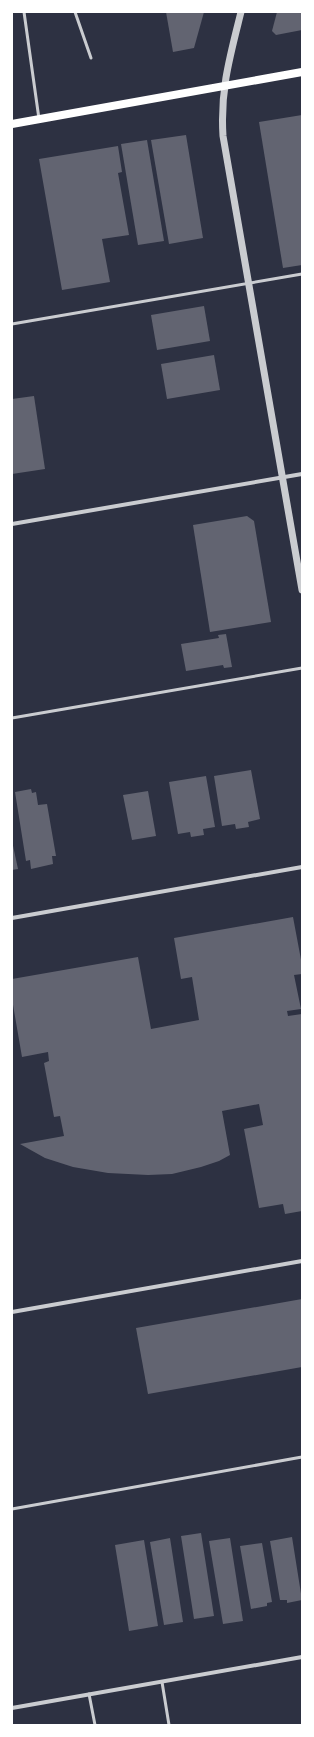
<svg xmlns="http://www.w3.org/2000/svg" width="314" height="1737" font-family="'Varela Round',sans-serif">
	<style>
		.building { fill: #626471 }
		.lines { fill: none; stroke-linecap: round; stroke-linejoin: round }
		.service { stroke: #caccd0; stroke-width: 3 }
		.minor { stroke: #caccd0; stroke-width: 4 }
		.tertiary { stroke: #caccd0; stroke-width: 7 }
		.secondary { stroke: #fff; stroke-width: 8 }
	</style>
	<rect width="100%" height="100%" fill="#2d3142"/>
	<!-- building -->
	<g class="building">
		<polygon points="166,12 204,12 194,48 173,52"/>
		<polygon points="277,12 302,12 302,30 276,35 272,31"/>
		<polygon points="302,115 302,265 283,268 259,122"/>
		<polygon points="186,135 203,238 169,244 151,140"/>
		<polygon points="147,140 164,241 138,245 121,144"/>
		<polygon points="118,146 122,172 118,173 129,235 102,239 110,282 62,290 39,159"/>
		<polygon points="204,306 210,341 157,350 151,315"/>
		<polygon points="214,355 220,390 167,399 161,364"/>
		<polygon points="34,396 45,469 12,474 12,399"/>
		<polygon points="247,516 254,521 271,622 210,632 193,525"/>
		<polygon points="226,634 232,667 224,668 223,665 186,671 181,644 219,638 218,635"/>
		<polygon points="251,770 260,819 248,822 249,827 236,829 235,824 222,826 214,776"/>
		<polygon points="206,776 215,827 203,829 204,835 191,837 190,832 178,834 169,782"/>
		<polygon points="31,789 32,793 36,792 38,805 47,804 56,856 52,856 53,864 31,869 30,860 26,861 15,792"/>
		<polygon points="148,791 156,836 132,840 123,795"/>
		<polygon points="12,841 18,869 12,870"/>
		<polygon points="293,917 302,965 302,974 294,975 301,1009 287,1011 288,1016 302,1014 302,1211 285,1214 283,1204 259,1208 244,1129 263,1125 259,1104 222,1111 230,1155 219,1161 201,1167 172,1174 148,1175 108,1173 73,1167 45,1158 20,1144 64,1136 60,1116 54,1117 44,1063 49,1061 48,1052 22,1057 12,999 12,979 138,957 151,1029 199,1020 192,977 181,979 174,938"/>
		<polygon points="302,1299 302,1367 148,1394 136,1328"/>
		<polygon points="201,1533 214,1616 194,1619 181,1536"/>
		<polygon points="292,1537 302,1600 287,1603 287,1600 280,1600 270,1541"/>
		<polygon points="170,1538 183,1622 164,1625 150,1542"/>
		<polygon points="230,1538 243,1621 223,1624 209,1541"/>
		<polygon points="144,1540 158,1626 129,1631 115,1545"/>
		<polygon points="262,1543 272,1602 267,1603 267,1606 251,1609 240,1546"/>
	</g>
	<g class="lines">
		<!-- service -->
		<g class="service">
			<polyline points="24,12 39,119"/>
			<polyline points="75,12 91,58"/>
			<polyline points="12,324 302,274"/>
			<polyline points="12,718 302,668"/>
			<polyline points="12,1509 302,1457"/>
			<polyline points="162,1682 169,1725"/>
			<polyline points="89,1694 95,1725"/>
		</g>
		<!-- minor -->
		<g class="minor">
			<polyline points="12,524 302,474"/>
			<polyline points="12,918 302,867"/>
			<polyline points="12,1312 302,1261"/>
			<polyline points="12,1708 302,1657"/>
		</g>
		<!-- tertiary -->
		<path class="tertiary" d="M241,12c-11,44 -21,78 -18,124l79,454"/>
		<!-- secondary -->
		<polyline class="secondary" points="12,124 302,72"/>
	</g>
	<!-- border -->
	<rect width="314" height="1737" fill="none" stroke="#ffffff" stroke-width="26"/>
</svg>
